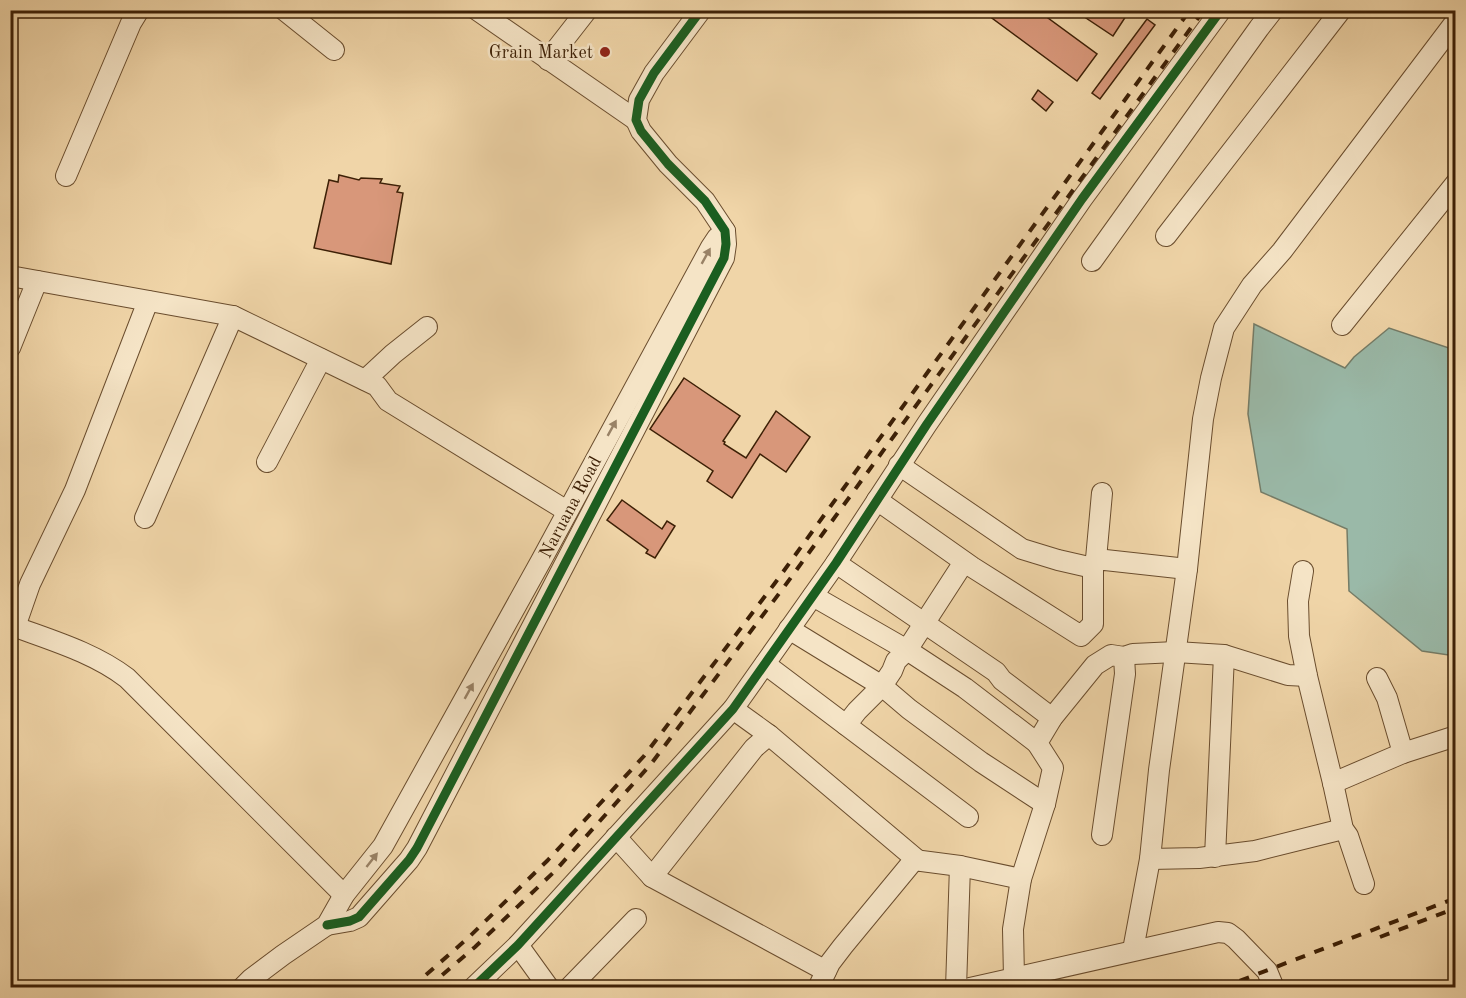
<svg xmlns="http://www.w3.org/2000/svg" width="1466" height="998" font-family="'Old Standard TT',serif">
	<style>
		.water { fill: #9ab9a8; stroke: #757c67; stroke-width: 1.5 }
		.building { fill: #d8977a; stroke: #3d2006; stroke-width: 1.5 }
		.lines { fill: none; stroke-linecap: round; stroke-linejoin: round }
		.minor-casing { stroke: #6a4d2e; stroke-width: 22 }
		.minor { stroke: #f5e4c6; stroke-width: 20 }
		.rail { stroke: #3d2006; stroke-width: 4; stroke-dasharray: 10 10; stroke-linecap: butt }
		.cycleway-casing { stroke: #f5e4c6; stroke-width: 13 }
		.cycleway { stroke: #1b5e20; stroke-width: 9 }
		.oneway { fill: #998266 }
		.poi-dot { fill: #8f2418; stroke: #f5e4c6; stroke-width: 2 }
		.labels { text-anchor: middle; stroke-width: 5; stroke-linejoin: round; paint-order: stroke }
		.poi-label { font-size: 18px; fill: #3d2006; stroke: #f5e4c6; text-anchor: end }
		.street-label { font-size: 18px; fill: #3d2006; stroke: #f5e4c6 }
	</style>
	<rect width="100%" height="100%" fill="#f0d5a8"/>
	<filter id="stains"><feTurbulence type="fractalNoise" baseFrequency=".00333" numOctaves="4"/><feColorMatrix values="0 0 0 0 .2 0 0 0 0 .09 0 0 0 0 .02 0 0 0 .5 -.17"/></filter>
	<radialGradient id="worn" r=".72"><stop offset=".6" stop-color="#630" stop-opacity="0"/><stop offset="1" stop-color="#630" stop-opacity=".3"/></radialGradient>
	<!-- water -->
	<polygon class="water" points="1254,324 1345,368 1354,357 1389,328 1455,350 1455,656 1422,651 1349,591 1347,529 1261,492 1248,414"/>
	<!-- building -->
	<g class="building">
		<polygon points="981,10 1037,10 1097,54 1077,81"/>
		<polygon points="1074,10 1130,10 1113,36"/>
		<polygon points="1147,19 1155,25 1100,99 1092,93"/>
		<polygon points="1038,90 1053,102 1046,111 1032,99"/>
		<polygon points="339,175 359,180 361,178 382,179 380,183 400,186 397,192 403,193 391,264 314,248 329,180 338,182"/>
		<polygon points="684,378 740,416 723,441 725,442 724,444 746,458 776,411 810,437 786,472 760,454 732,498 707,481 713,471 650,429"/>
		<polygon points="622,500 662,529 667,521 675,526 655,558 646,553 648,550 607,520"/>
	</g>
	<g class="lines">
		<defs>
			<g id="minor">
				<polyline points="284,10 334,50"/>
				<polyline points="477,10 636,120"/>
				<polyline points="548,60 587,10"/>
				<polyline points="66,176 131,23 139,10"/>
				<polyline points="1166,236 1341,10"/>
				<polyline points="1092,261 1259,28 1273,10"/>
				<polyline points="10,276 233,316 377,386 388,401 567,511"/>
				<polyline points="1342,325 1456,183"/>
				<polyline points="10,348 37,281"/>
				<polyline points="365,380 393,354 427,327"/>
				<polyline points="267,462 321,359"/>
				<polyline points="899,465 1022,549 1058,560 1093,568"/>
				<polyline points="877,500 972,567 1081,636 1093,624 1093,568 1096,559 1187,569"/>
				<polyline points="145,518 233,316"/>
				<polyline points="1096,559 1102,493"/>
				<polyline points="836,563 996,672 1002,680 1052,718"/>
				<polyline points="1303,571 1298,601 1299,636 1307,676 1333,783 1343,829 1348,836 1364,884"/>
				<polyline points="813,596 907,650 965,688 1037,743"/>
				<path d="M10,625c40,15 83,27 117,53l217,217"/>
				<polyline points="15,627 30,584 75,490 148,301"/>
				<polyline points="789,629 882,686 909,709 981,762 1045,804"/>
				<polyline points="765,664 968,817"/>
				<polyline points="1377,678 1387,698 1403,753"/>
				<polyline points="733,709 769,735 916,859"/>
				<polyline points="846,725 857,711 882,686 892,671 896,661 907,650 964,562"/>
				<polyline points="769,735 754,748 652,877 826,971"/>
				<polyline points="1333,783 1403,753 1456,736"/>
				<polyline points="1102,835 1125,674 1124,657"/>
				<polyline points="616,837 652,877"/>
				<polyline points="1215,857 1224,655"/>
				<polyline points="1150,859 1199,858 1255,851 1343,829"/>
				<polyline points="327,925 350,921 359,917 409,860 417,848 724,258 726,244 725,231 705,201 668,164 641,131 636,120 639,100 654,73 701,10"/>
				<polyline points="518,945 549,988"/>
				<polyline points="1133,950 1150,859 1159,770 1187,569 1203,419 1211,378 1224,328 1252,285 1282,251 1456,21"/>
				<polyline points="1014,978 1013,929 1021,879 1045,804 1053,768 1037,743 1052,718 1095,665 1111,655 1124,657 1133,654 1176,652 1224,655 1288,675 1307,676"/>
				<polyline points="242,988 251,979 283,955 327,925 344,895 383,846 542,559 711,247 717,238 725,231"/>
				<polyline points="473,988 518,945 733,709 836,563 927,424 1082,199 1221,10"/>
				<polyline points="569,988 636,919"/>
				<polyline points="818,988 830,963 843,946 914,860 960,866 1021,879"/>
				<polyline points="956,988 960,866"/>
				<polyline points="970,988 1218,932 1228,933 1236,939 1267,971 1274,988"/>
			</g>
		</defs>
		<!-- minor casing -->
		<use href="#minor" class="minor-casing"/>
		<!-- minor -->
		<use href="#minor" class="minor"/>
		<!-- rail -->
		<g class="rail">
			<polyline points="1380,937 1456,908"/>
			<polyline points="411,988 468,938 548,860 644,756 775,583 1190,10"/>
			<polyline points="427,988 475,947 555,871 651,764 784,587 1204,10"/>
			<polyline points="1221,988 1456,898"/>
		</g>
		<defs>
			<g id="cycleway">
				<polyline points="327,925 350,921 359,917 409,860 417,848 724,258 726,244 725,231 705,201 668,164 641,131 636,120 639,100 654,73 701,10"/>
				<polyline points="473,988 518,945 733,709 836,563 927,424 1082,199 1221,10"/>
			</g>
		</defs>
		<!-- cycleway casing -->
		<use href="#cycleway" class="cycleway-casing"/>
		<!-- cycleway -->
		<use href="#cycleway" class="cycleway"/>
	</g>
	<!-- one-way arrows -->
	<defs><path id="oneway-solid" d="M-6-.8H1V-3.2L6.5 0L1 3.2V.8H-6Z" transform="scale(1.5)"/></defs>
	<g class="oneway">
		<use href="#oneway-solid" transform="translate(706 256) rotate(-61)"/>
		<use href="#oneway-solid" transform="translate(612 428) rotate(-61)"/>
		<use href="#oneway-solid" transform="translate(469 691) rotate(-61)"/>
		<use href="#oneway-solid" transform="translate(372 860) rotate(-52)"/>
	</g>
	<!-- markers -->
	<circle class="poi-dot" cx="605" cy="52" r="6"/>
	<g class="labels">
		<!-- poi labels -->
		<g class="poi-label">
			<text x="593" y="58">Grain Market</text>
		</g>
		<!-- street labels -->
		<g class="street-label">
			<text transform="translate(570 507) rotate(-62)" y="6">Naruana Road</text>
		</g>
	</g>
	<!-- margin -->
	<rect width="1466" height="998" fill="none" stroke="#f0d5a8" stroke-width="36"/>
	<rect x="12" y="12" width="1442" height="974" fill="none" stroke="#3d2006" stroke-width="3"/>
	<rect x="18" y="18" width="1430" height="962" fill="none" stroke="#3d2006" stroke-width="1.5"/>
	<rect width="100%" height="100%" filter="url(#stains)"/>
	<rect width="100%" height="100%" fill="url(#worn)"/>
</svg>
